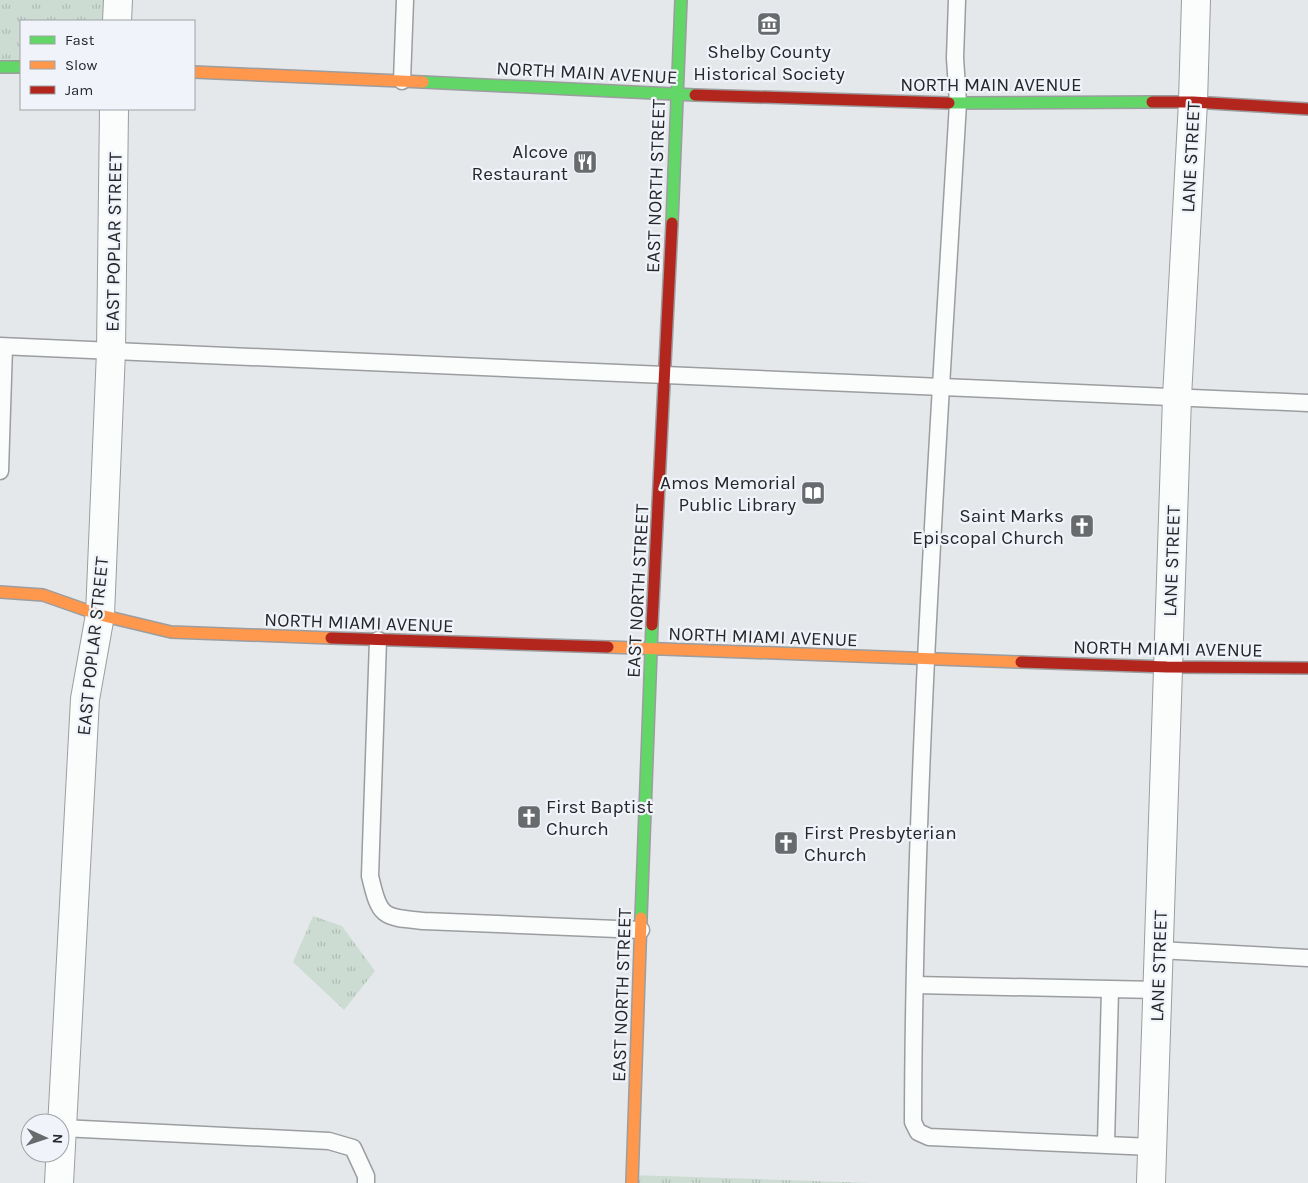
<svg xmlns="http://www.w3.org/2000/svg" width="1308" height="1183" font-family="Karla,sans-serif">
	<style>
		.park { fill: url(#park-tufts) }
		.lines { fill: none; stroke-linecap: round; stroke-linejoin: round }
		.lane-casing { stroke: #9b9d9f; stroke-width: 19 }
		.street-casing { stroke: #9b9d9f; stroke-width: 30 }
		.fast-casing { stroke: #9b9d9f; stroke-width: 14 }
		.slow-casing { stroke: #9b9d9f; stroke-width: 14 }
		.jam-casing { stroke: #9b9d9f; stroke-width: 14 }
		.lane { stroke: #fbfcfc; stroke-width: 16 }
		.street { stroke: #fbfcfc; stroke-width: 28 }
		.fast { stroke: #63d668; stroke-width: 11 }
		.slow { stroke: #ff974d; stroke-width: 11 }
		.jam { stroke: #b3261e; stroke-width: 11 }
		.labels { text-anchor: middle; stroke-width: 4.5; stroke-linejoin: round; paint-order: stroke }
		.poi-label { font-size: 19px; fill: #252729; stroke: #f0f4fa; text-anchor: end }
		.street-label { font-size: 19px; fill: #252729; stroke: #f0f4fa }
	</style>
	<defs>
		<pattern id="park-tufts" width="24" height="20" patternUnits="userSpaceOnUse" patternTransform="scale(1.25)"><rect width="24" height="20" fill="#ccdcd3"/><path d="M3 7l-1-3M5 7V3M7 7l1-3M15 17l-1-3M17 17v-4M19 17l1-3" fill="none" stroke="#afbdb5"/></pattern>
	</defs>
	<rect width="100%" height="100%" fill="#e5e8eb"/>
	<!-- park -->
	<g class="park">
		<polygon points="0,0 118,0 117,21 21,21 21,67 0,67"/>
		<polygon points="313,916 342,926 375,971 344,1010 293,962"/>
		<polygon points="632,1175 874,1183 632,1183"/>
	</g>
	<g class="lines">
		<defs>
			<g id="lane">
				<path d="M957,0l-2,58 3,45c-20,339 -44,679 -45,1019l5,10 11,5 223,10"/>
				<polyline points="402,81 405,0"/>
				<polyline points="0,346 1308,403"/>
				<polyline points="0,471 4,347"/>
				<path d="M378,640l-8,236c10,42 12,41 54,45l217,9"/>
				<polyline points="1158,950 1308,958"/>
				<polyline points="915,985 1157,990"/>
				<polyline points="62,1128 329,1141 353,1148 366,1176 366,1183"/>
				<polyline points="1106,1143 1110,990"/>
			</g>
			<g id="street">
				<polyline points="117,21 118,0"/>
				<polyline points="59,1183 85,699 100,615 111,351 114,109"/>
				<polyline points="1151,1183 1177,397 1193,102 1196,0"/>
			</g>
			<g id="fast">
				<polyline points="0,67 21,67"/>
				<polyline points="423,82 695,95"/>
				<polyline points="949,103 1152,102"/>
				<polyline points="672,223 681,0"/>
				<polyline points="641,918 652,625"/>
			</g>
			<g id="slow">
				<polyline points="194,72 423,82"/>
				<polyline points="0,592 43,595 100,615 171,632 331,638"/>
				<polyline points="608,647 1021,662"/>
				<polyline points="632,1183 641,918"/>
			</g>
			<g id="jam">
				<polyline points="695,95 949,103"/>
				<polyline points="1152,102 1193,102 1308,109"/>
				<polyline points="652,625 672,223"/>
				<polyline points="331,638 608,647"/>
				<polyline points="1021,662 1167,667 1308,668"/>
			</g>
		</defs>
		<!-- lane casing -->
		<use href="#lane" class="lane-casing"/>
		<!-- street casing -->
		<use href="#street" class="street-casing"/>
		<!-- fast casing -->
		<use href="#fast" class="fast-casing"/>
		<!-- slow casing -->
		<use href="#slow" class="slow-casing"/>
		<!-- jam casing -->
		<use href="#jam" class="jam-casing"/>
		<!-- lane -->
		<use href="#lane" class="lane"/>
		<!-- street -->
		<use href="#street" class="street"/>
		<!-- fast -->
		<use href="#fast" class="fast"/>
		<!-- slow -->
		<use href="#slow" class="slow"/>
		<!-- jam -->
		<use href="#jam" class="jam"/>
	</g>
	<!-- icons -->
	<defs>
		<symbol id="museum-square" viewBox="-11 -11 22 22"><rect x="-9" y="-9" width="18" height="18" rx="4" fill="#686b6d" stroke="#f0f4fa"/><path d="M0-6L6-3V-2H-6V-3ZM-5-1h2V3h-2ZM-1-1h2V3h-2ZM3-1h2V3H3ZM-6 4H6V6H-6Z" fill="#fff"/></symbol>
		<symbol id="restaurant-square" viewBox="-11 -11 22 22"><rect x="-9" y="-9" width="18" height="18" rx="4" fill="#686b6d" stroke="#f0f4fa"/><path d="M-5-6h1v4h1v-4h1v4h1v-4h1v5L-1.5 .5V6h-2V.5L-5-1ZM5-6V6H3V1.5H1.5Q1.5-4 5-6Z" fill="#fff"/></symbol>
		<symbol id="library-square" viewBox="-11 -11 22 22"><rect x="-9" y="-9" width="18" height="18" rx="4" fill="#686b6d" stroke="#f0f4fa"/><path d="M-6-4Q-3-5.5-.7-3.5V5Q-3 3-6 4ZM6-4Q3-5.5 .7-3.5V5Q3 3 6 4Z" fill="#fff"/></symbol>
		<symbol id="church-square" viewBox="-11 -11 22 22"><rect x="-9" y="-9" width="18" height="18" rx="4" fill="#686b6d" stroke="#f0f4fa"/><path d="M-1.2-6h2.4v3.5h3.3v2.4h-3.3V6h-2.4V-.1h-3.3v-2.4h3.3Z" fill="#fff"/></symbol>
	</defs>
	<g fill-rule="evenodd">
		<use href="#museum-square" x="755" y="10" width="28" height="28"/>
		<use href="#restaurant-square" x="571" y="148" width="28" height="28"/>
		<use href="#library-square" x="799" y="479" width="28" height="28"/>
		<use href="#church-square" x="1068" y="512" width="28" height="28"/>
		<use href="#church-square" x="515" y="803" width="28" height="28"/>
		<use href="#church-square" x="772" y="829" width="28" height="28"/>
	</g>
	<g class="labels">
		<!-- poi labels -->
		<g class="poi-label">
			<text x="769" y="58" text-anchor="middle">Shelby County<tspan x="769" dy="22">Historical Society</tspan></text>
			<text x="568" y="158">Alcove<tspan x="568" dy="22">Restaurant</tspan></text>
			<text x="796" y="489">Amos Memorial<tspan x="796" dy="22">Public Library</tspan></text>
			<text x="1064" y="522">Saint Marks<tspan x="1064" dy="22">Episcopal Church</tspan></text>
			<text x="546" y="813" text-anchor="start">First Baptist<tspan x="546" dy="22">Church</tspan></text>
			<text x="804" y="839" text-anchor="start">First Presbyterian<tspan x="804" dy="22">Church</tspan></text>
		</g>
		<!-- street labels -->
		<g class="street-label">
			<text transform="translate(587 72) rotate(3)" y="7">NORTH MAIN AVENUE</text>
			<text x="991" y="91">NORTH MAIN AVENUE</text>
			<text transform="translate(1190 157) rotate(-87)" y="7">LANE STREET</text>
			<text transform="translate(655 186) rotate(-88)" y="7">EAST NORTH STREET</text>
			<text transform="translate(113 242) rotate(-89)" y="7">EAST POPLAR STREET</text>
			<text transform="translate(1171 561) rotate(-88)" y="7">LANE STREET</text>
			<text transform="translate(637 591) rotate(-87)" y="7">EAST NORTH STREET</text>
			<text transform="translate(359 622) rotate(2)" y="7">NORTH MIAMI AVENUE</text>
			<text transform="translate(763 636) rotate(2)" y="7">NORTH MIAMI AVENUE</text>
			<text transform="translate(92 646) rotate(-84)" y="7">EAST POPLAR STREET</text>
			<text transform="translate(1168 648) rotate(1)" y="7">NORTH MIAMI AVENUE</text>
			<text transform="translate(1158 966) rotate(-88)" y="7">LANE STREET</text>
			<text transform="translate(621 995) rotate(-88)" y="7">EAST NORTH STREET</text>
		</g>
	</g>
	<!-- legend -->
	<rect x="20" y="20" width="175" height="90" fill="#f0f4fa" stroke="#9fa2a6"/>
	<rect x="30" y="36" width="25" height="8" fill="#63d668" stroke="#9fa2a6"/>
	<text x="65" y="45" font-size="15" fill="#252729">Fast</text>
	<rect x="30" y="61" width="25" height="8" fill="#ff974d" stroke="#9fa2a6"/>
	<text x="65" y="70" font-size="15" fill="#252729">Slow</text>
	<rect x="30" y="86" width="25" height="8" fill="#b3261e" stroke="#9fa2a6"/>
	<text x="65" y="95" font-size="15" fill="#252729">Jam</text>
	<!-- north arrow -->
	<g transform="translate(45 1138) rotate(93)"><circle r="24" fill="#f0f4fa" stroke="#9fa2a6"/>
	<path d="M0-4L9 19L0 12L-9 19Z" fill="#686b6d"/>
	<text y="-8" font-size="14" font-weight="bold" text-anchor="middle" fill="#252729">N</text>
	</g>
</svg>
